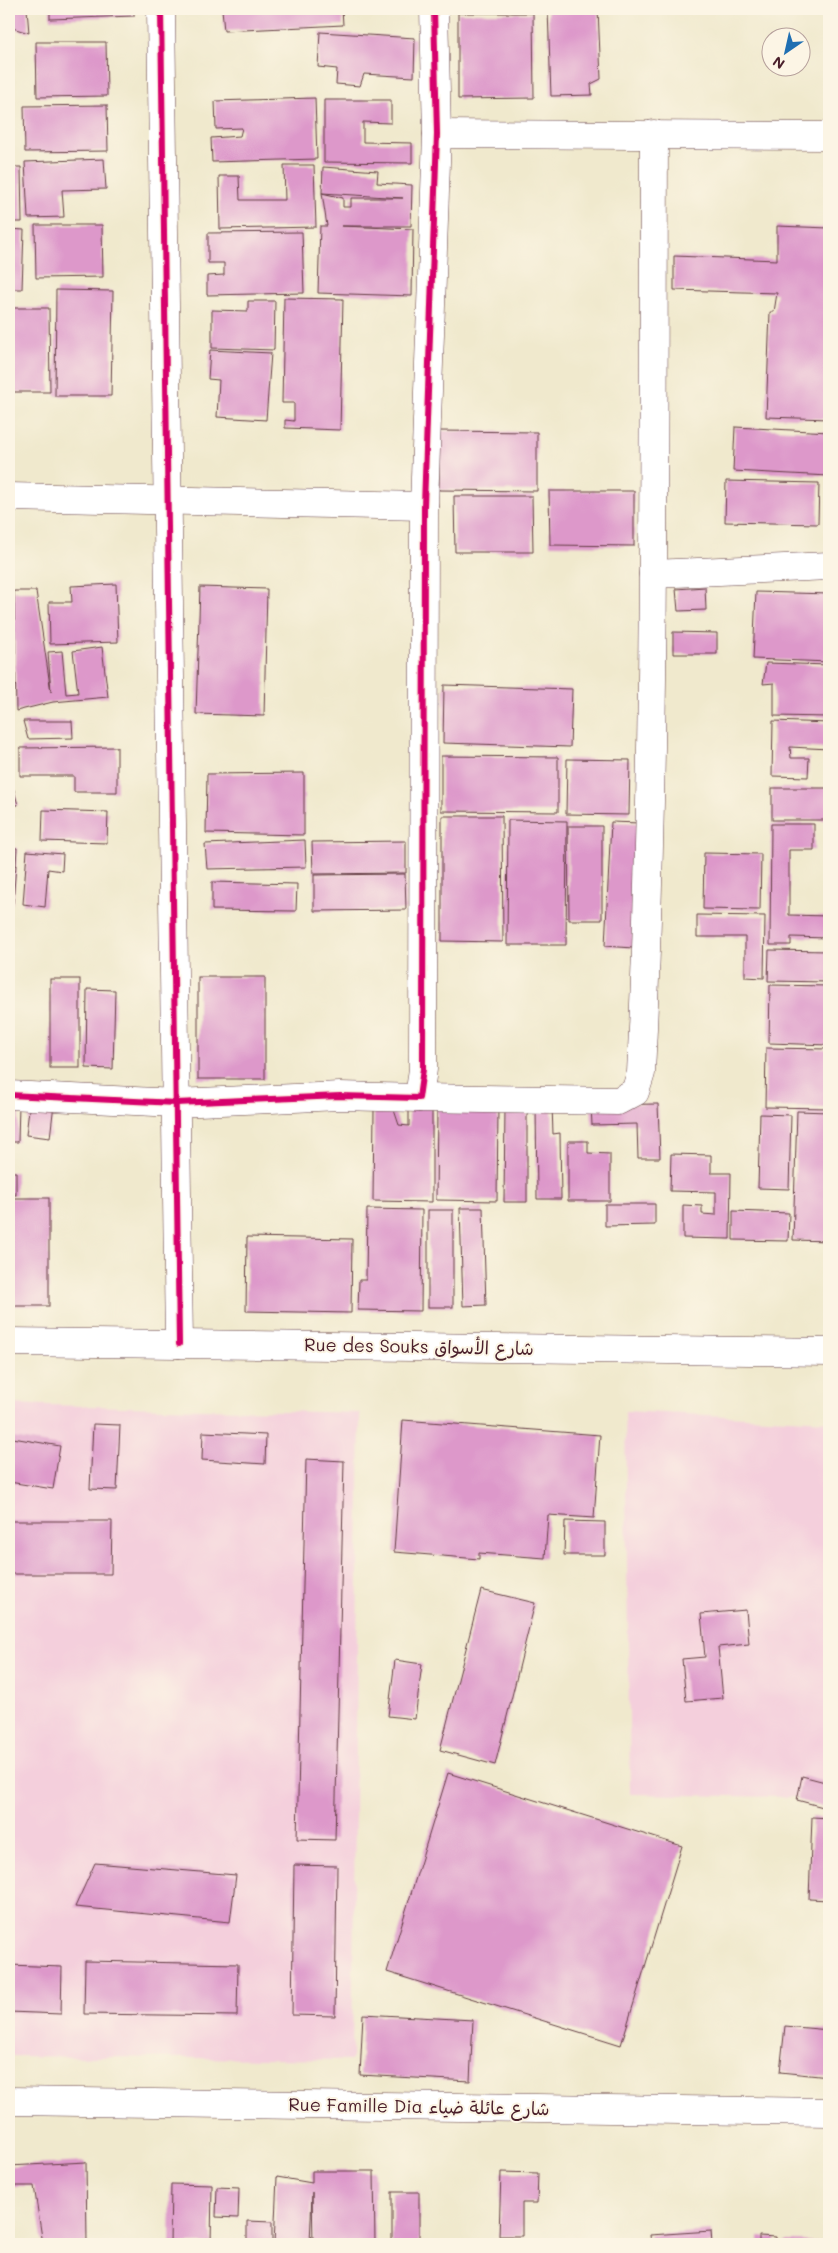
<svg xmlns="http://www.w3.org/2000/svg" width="838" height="2253" font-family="Mali,'Playpen Sans Arabic',sans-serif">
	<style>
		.built { fill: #f4cfdc }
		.building { fill: #dd98ca }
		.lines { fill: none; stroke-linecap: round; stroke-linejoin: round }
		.street-casing { stroke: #633d43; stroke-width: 29 }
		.street { stroke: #fff; stroke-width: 28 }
		.cycleway-casing { stroke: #fcf5e5; stroke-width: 9 }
		.cycleway { stroke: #d6006c; stroke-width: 6 }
		.labels { text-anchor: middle; stroke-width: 4; stroke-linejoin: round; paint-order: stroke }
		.street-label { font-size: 18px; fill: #4a1f2b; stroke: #fcf5e5 }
	</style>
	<rect width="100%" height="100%" fill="#fcf5e5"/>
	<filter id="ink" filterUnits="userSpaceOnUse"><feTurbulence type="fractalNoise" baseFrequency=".02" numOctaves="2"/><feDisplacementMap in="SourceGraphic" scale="10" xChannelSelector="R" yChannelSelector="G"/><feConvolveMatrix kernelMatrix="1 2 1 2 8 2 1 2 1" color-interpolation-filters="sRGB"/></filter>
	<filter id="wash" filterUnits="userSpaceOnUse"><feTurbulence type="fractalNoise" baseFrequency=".0096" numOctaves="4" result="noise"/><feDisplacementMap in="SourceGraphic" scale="20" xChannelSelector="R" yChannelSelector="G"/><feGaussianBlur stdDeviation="1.12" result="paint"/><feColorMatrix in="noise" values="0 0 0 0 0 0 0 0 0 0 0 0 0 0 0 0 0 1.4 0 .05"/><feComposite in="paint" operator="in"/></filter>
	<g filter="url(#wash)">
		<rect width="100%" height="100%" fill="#f0e9cd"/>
		<!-- built -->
		<g class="built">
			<polygon points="9,1404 360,1413 352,2060 9,2056"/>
			<polygon points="625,1411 829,1421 829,1798 630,1794"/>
		</g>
		<g id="blocks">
			<!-- building -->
			<g class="building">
				<polygon points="9,9 27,9 29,33 9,27"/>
				<polygon points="50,9 134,9 134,16 50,19"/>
				<polygon points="222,9 342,9 343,25 224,31"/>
				<polygon points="548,9 598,9 601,79 591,84 592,95 551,96"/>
				<polygon points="458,13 533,13 534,98 458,99"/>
				<polygon points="320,32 415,38 414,77 364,74 360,86 336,84 337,69 318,67"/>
				<polygon points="36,42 106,42 107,96 37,97"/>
				<polygon points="315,98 317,159 212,162 211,138 240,136 242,128 216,129 215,101"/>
				<polygon points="324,100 391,100 391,123 363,122 363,142 412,143 412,163 324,162"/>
				<polygon points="107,105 108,151 25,152 24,106"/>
				<polygon points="9,107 11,107 12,157 9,157"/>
				<polygon points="104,159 106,189 62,190 64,217 28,218 25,162"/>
				<polygon points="284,165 314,165 316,227 220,229 219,176 239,176 240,200 285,200"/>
				<polygon points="9,167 21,167 22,222 9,222"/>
				<polygon points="323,167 378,171 377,183 412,185 411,226 342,226 413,229 412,296 318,293 320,226 327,226 322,193 343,198 343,207 351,207 351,198 403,198 322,193"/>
				<polygon points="35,225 102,225 103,277 36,278"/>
				<polygon points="777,226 829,228 829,419 766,417 770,312 774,312 777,293 674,290 674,256 777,260"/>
				<polygon points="9,229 24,230 22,289 9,289"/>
				<polygon points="302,232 304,293 207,295 207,276 224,275 224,263 208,263 208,233"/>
				<polygon points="56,290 113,291 111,396 55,396"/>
				<polygon points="284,298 343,299 340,430 285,428 285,420 294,421 294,403 282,403"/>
				<polygon points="248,301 275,301 274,350 212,348 212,310 248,311"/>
				<polygon points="9,308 49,308 50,392 9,392"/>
				<polygon points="210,350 271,353 266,420 217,417 219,380 208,379"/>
				<polygon points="735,427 829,432 829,476 733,471"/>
				<polygon points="439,431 537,432 537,491 439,490"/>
				<polygon points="726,481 819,483 818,524 725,522"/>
				<polygon points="549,491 634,491 634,546 550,545"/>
				<polygon points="454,496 532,496 533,552 455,552"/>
				<polygon points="116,584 118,642 50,644 49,602 72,602 71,586"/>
				<polygon points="200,587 267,589 264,716 196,714"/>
				<polygon points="705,587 706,610 678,611 676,589"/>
				<polygon points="14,591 36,591 51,692 48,652 62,651 66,694 78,693 73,651 102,647 108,697 53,702 16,711"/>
				<polygon points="756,592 829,594 829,662 753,659"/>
				<polygon points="673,632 717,633 717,654 673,654"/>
				<polygon points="766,663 829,665 829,717 774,716 774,683 763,684"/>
				<polygon points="444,685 572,689 570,747 443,743"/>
				<polygon points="23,721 72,721 73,738 28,739"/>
				<polygon points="773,721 829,723 829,749 790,747 791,758 809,758 808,777 772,776"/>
				<polygon points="117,747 117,792 74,792 74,776 20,776 20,748"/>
				<polygon points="441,756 558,757 558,812 441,811"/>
				<polygon points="567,759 630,760 629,815 566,814"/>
				<polygon points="9,772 18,805 9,806"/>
				<polygon points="304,773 304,835 206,833 207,774"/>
				<rect x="772" y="788" width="57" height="32"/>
				<polygon points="43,810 108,812 107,843 42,841"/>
				<polygon points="442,816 502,816 503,942 442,941"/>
				<polygon points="508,820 567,821 566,945 507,945"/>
				<polygon points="611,822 640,823 633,948 605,946"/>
				<polygon points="771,824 814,824 814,850 789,850 789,915 829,916 829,938 791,937 791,945 770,945"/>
				<polygon points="568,826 602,826 602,920 569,920"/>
				<polygon points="305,840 306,867 207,869 205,844"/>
				<polygon points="406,841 406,873 313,874 312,842"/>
				<polygon points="9,847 17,848 16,865 9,864"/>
				<polygon points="27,851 63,854 62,871 48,869 45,907 23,904"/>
				<polygon points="704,853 761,854 760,910 703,909"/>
				<polygon points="9,865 16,865 13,903 9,903"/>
				<polygon points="405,874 406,910 314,911 314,875"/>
				<polygon points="212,882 297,884 296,911 212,910"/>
				<polygon points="697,915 765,916 764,978 745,977 745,937 697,937"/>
				<polygon points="769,950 829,951 829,982 768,981"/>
				<rect x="198" y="977" width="67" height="102"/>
				<rect x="50" y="979" width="30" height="89"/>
				<polygon points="770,985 829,986 829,1045 769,1043"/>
				<polygon points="87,989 115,990 113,1069 86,1068"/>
				<polygon points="766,1048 829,1049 829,1108 765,1107"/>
				<polygon points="30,1101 54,1104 50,1138 26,1135"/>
				<polygon points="9,1103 19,1104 18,1142 9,1142"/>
				<polygon points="658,1104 660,1158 638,1158 637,1124 592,1125 591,1105"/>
				<polygon points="536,1105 552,1105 553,1134 560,1133 561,1199 537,1199"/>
				<polygon points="409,1107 432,1107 432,1202 373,1201 374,1110 394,1110 399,1125 409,1126"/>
				<polygon points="437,1107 498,1108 497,1201 436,1200"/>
				<polygon points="505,1108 527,1109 527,1202 504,1202"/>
				<polygon points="797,1111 829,1112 829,1241 793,1240"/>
				<polygon points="760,1114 791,1115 789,1189 758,1188"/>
				<polygon points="568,1141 588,1141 588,1153 610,1154 610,1201 568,1201"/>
				<polygon points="671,1154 711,1155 711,1173 731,1173 730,1239 683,1238 683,1205 702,1206 702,1214 716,1215 716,1192 670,1191"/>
				<rect x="9" y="1172" width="7" height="23"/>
				<rect x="9" y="1198" width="40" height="108"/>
				<polygon points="605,1204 655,1204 655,1225 605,1226"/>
				<polygon points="460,1208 483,1208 486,1305 463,1306"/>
				<polygon points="367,1209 422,1210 421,1311 358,1310 359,1280 366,1280"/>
				<rect x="428" y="1210" width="25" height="97"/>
				<polygon points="733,1211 789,1213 788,1241 733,1240"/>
				<polygon points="247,1237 352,1239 351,1313 246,1311"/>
				<polygon points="403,1420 600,1435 594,1518 548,1515 545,1558 479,1553 479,1559 394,1552"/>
				<polygon points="93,1424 120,1425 117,1490 90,1489"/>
				<polygon points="203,1432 266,1435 265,1464 202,1460"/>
				<polygon points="13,1438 60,1446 53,1489 9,1482 9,1465"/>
				<polygon points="306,1459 344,1461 335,1840 297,1839"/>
				<polygon points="9,1521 112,1521 111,1574 9,1574"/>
				<polygon points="565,1521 605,1522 605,1555 564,1555"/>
				<polygon points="481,1590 535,1603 495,1765 440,1750"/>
				<polygon points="746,1610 749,1644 718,1647 723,1698 686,1701 682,1659 705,1657 701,1614"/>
				<polygon points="395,1660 422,1664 415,1719 388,1716"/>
				<polygon points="448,1773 682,1846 621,2045 387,1972"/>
				<polygon points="802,1776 829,1783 823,1807 797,1800"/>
				<polygon points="812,1817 829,1818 829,1900 809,1899"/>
				<polygon points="95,1863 236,1875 230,1922 75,1907"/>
				<polygon points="294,1865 337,1866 335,2016 292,2015"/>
				<polygon points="85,1961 238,1964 237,2016 84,2014"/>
				<polygon points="9,1965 62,1967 61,2014 9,2012"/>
				<polygon points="363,2014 473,2020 470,2081 360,2075"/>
				<polygon points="785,2026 829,2030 829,2077 780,2072"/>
				<polygon points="86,2162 87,2244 43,2244 34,2186 9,2186 9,2166"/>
				<polygon points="312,2171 374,2171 375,2244 313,2244 312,2192 310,2244 274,2244 277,2177 312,2183"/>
				<polygon points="501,2172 538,2173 537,2203 522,2203 522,2236 499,2236"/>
				<polygon points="171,2184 212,2185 211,2244 170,2244"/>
				<polygon points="217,2187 239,2188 238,2218 216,2217"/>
				<rect x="392" y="2192" width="27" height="52"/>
				<polygon points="247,2221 272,2222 272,2244 247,2244"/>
				<polygon points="711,2231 712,2244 651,2244 650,2235"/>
				<polygon points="759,2236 776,2237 776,2244 759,2244"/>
				<polygon points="515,2239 553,2243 553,2244 515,2244"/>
				<polygon points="785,2241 829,2242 829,2244 785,2244"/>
			</g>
		</g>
	</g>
	<g filter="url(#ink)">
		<use href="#blocks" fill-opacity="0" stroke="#633d43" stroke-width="1"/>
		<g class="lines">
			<defs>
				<g id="street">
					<polyline points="161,9 179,1344"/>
					<polyline points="437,134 829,136"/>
					<polyline points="9,497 424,506"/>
					<polyline points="653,574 829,566"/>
					<polyline points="9,1095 176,1103 340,1096 419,1098 423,1069 424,506 437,134 434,9"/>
					<path d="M419,1098l199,3 17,-9 6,-19c15,-312 12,-626 13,-939"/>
					<polyline points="9,1342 829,1352"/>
					<polyline points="9,2101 829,2112"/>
				</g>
			</defs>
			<!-- street casing -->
			<use href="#street" class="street-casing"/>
			<!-- street -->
			<use href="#street" class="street"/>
			<defs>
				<g id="cycleway">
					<polyline points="161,9 179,1344"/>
					<polyline points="9,1095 176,1103 340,1096 419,1098 423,1069 424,506 437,134 434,9"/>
				</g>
			</defs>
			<!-- cycleway casing -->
			<use href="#cycleway" class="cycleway-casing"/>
			<!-- cycleway -->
			<use href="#cycleway" class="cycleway"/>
		</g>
	</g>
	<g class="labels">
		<!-- street labels -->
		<g class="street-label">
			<text transform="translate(419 1347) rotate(1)" y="6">Rue des Souks شارع الأسواق</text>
			<text transform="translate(419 2107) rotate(1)" y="6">Rue Famille Dia شارع عائلة ضياء</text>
		</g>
	</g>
	<!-- margin -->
	<rect width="838" height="2253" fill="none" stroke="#fcf5e5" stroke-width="30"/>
	<!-- north arrow -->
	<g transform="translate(786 52) rotate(214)"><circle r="24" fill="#fcf5e5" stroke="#b59f9b"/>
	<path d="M0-4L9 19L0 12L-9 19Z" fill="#1f6fb2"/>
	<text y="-8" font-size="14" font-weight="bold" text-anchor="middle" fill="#4a1f2b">N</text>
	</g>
</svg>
